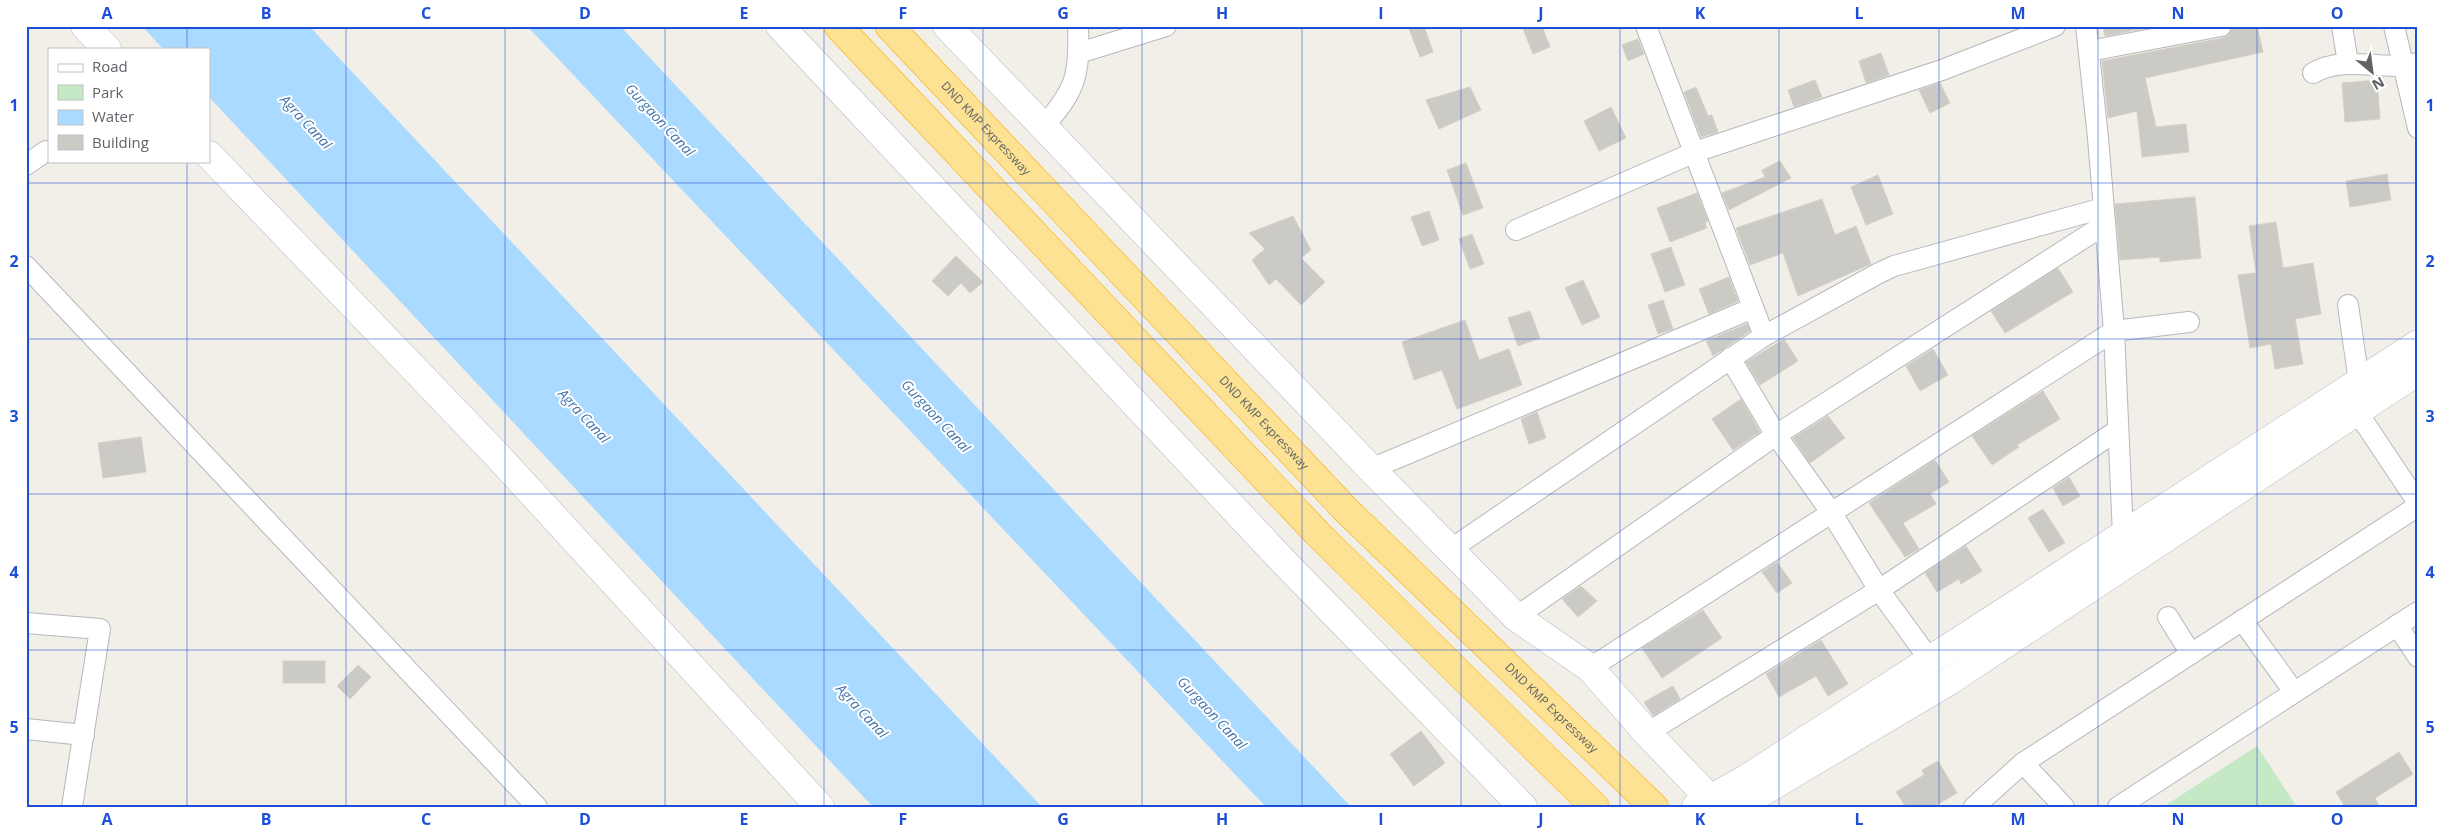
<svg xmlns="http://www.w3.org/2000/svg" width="2444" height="833" font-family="'Open Sans',sans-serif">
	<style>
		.green { fill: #c5e8c5 }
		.water { fill: #aadaff }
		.building { fill: #cccac5; stroke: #d6d1c6 }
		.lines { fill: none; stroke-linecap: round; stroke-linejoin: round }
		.street-casing { stroke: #b5b8bc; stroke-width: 22 }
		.secondary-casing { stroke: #b6babf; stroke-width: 29 }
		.highway-casing { stroke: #f9ab00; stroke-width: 29 }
		.street { stroke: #fff; stroke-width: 20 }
		.secondary { stroke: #fff; stroke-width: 28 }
		.highway { stroke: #fde293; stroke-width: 28 }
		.grid { fill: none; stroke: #1d4ed8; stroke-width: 1; stroke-opacity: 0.55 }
		.labels { text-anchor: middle; stroke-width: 4; stroke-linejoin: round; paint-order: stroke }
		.street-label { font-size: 12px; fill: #5f6368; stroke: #fff }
		.water-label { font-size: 14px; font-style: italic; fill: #4174aa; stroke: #fff }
		.neatline { fill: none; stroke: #1d4ed8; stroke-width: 2 }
		.grid-label { font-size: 16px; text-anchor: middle; font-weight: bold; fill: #1d4ed8 }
	</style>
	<rect width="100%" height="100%" fill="#f1efe8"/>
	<!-- green -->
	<polygon class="green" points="2257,746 2297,807 2163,807"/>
	<!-- water -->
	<g class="water">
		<polygon points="142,26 309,26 1042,807 873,807 209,97 209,49 163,49"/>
		<polygon points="527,26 620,26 1351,807 1266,807"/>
	</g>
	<!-- building -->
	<g class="building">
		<polygon points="1408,26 1424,26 1433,52 1420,57"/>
		<polygon points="1522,26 1542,26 1550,47 1533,54"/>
		<polygon points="2103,26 2156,26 2105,36"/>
		<polygon points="2233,26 2257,26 2263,52 2145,78 2156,127 2186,124 2189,152 2142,157 2137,111 2108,118 2102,61 2223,38 2229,35"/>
		<polygon points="1638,39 1644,54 1628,61 1622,45"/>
		<polygon points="1881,53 1889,75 1866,83 1859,61"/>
		<polygon points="1815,80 1822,97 1794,107 1788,90"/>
		<polygon points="2377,80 2380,119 2345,122 2342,83"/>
		<polygon points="1940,83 1950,103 1930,113 1919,90"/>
		<polygon points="1470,87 1481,110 1439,129 1426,100"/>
		<polygon points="1696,87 1708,116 1712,115 1718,132 1701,137 1684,92"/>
		<polygon points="1611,107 1626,138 1599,151 1584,121"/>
		<polygon points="1780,161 1791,178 1729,210 1722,193 1765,177 1762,170"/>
		<polygon points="1466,163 1483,208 1463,215 1447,170"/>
		<polygon points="2387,174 2391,200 2350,207 2346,181"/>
		<polygon points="1878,175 1893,214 1866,225 1851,187"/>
		<polygon points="1697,193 1708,221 1705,223 1707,228 1670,242 1657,208"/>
		<polygon points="2195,197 2201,258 2160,262 2160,257 2120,260 2115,204"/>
		<polygon points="1822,199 1835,235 1856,226 1871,264 1798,296 1783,253 1750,265 1736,228"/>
		<polygon points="1429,211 1439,240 1422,246 1411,217"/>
		<polygon points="1293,216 1311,250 1301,258 1325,282 1301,305 1276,279 1269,285 1252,260 1265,249 1249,233"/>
		<polygon points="2276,222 2283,268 2313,263 2321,314 2295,319 2303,364 2275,369 2271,344 2250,348 2238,275 2256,273 2249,226"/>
		<polygon points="1472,234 1484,264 1470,269 1459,239"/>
		<polygon points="1671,247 1685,285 1665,292 1651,254"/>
		<polygon points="956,256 983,282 970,293 961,283 948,296 932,281"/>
		<polygon points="2058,268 2073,292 2005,333 1991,311"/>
		<polygon points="1729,277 1738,301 1709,314 1699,289"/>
		<polygon points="1583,280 1600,317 1582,325 1565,288"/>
		<polygon points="1663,300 1673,329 1658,334 1648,305"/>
		<polygon points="1530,311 1540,338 1518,346 1508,318"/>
		<polygon points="1465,320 1479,360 1509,349 1522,385 1457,409 1442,370 1414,380 1402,342"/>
		<polygon points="1747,324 1750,331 1713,356 1706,341"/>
		<polygon points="1784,339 1798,361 1760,385 1746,362"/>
		<polygon points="1933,349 1948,375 1920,391 1906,366"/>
		<polygon points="2043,391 2060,419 2017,445 2019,447 1992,465 1972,436"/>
		<polygon points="1741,399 1760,432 1733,450 1712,419"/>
		<polygon points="1537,412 1546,438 1529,444 1521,419"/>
		<polygon points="1828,416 1845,438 1810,463 1793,438"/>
		<polygon points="141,437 146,472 103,478 98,443"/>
		<polygon points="1935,460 1949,482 1930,494 1936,504 1903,523 1919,549 1905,557 1869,503"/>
		<polygon points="2069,477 2080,496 2063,506 2053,488"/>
		<polygon points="2043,509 2065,543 2049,552 2028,518"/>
		<polygon points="1966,546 1982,571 1961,584 1959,579 1937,592 1925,573"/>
		<polygon points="1777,562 1792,583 1777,593 1762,572"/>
		<polygon points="1581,586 1597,601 1578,617 1562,599"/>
		<polygon points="1703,610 1722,638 1662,678 1642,648"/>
		<polygon points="1821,640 1848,684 1828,696 1816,676 1779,697 1766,674"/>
		<rect x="283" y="661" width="42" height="22"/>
		<polygon points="358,665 371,677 350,699 337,686"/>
		<polygon points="1673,686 1680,699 1653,716 1644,702"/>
		<polygon points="1421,731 1445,763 1414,786 1390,754"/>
		<polygon points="2399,752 2413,774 2375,798 2380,807 2345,807 2336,792"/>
		<polygon points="1938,761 1957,793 1933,807 1906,807 1896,792 1924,775 1922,770"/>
	</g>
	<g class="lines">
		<defs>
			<g id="street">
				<polyline points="1646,26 1764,336"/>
				<polyline points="2086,26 2098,138 2114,331 2123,535"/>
				<polyline points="2342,26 2348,63"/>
				<polyline points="2394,26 2418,128"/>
				<polyline points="2089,51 2221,26"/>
				<polyline points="1079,53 1166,26"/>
				<path d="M2313,73c33,-19 70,-1 105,-10"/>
				<path d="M1043,127c33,-37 37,-52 35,-101"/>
				<polyline points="26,165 46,151"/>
				<polyline points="1516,230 1695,152 1942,70 2055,26"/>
				<polyline points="26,266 537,807"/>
				<polyline points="2348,305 2359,382"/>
				<polyline points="1730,358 1776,435 1831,512 1879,590 1930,660"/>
				<polyline points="2356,410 2418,503"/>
				<polyline points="1371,469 1753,308"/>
				<polyline points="1451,549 1764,336 1879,273 1894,266 2103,208"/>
				<polyline points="1516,617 1776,435 2104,225"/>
				<polyline points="2168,617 2191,654"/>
				<polyline points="2242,620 2294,692"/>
				<polyline points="26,623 100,629 72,807"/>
				<polyline points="2397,625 2418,657"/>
				<polyline points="1590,668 2114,331 2189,322"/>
				<polyline points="26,729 84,735"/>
				<polyline points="1647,733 1879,590 2118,430"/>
				<polyline points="2023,763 2064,807"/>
				<polyline points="1974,807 2023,763 2418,506"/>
				<polyline points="2118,807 2418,612"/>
			</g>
			<g id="secondary">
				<polyline points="85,26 107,49"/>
				<polyline points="780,26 1282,560 1523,807"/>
				<polyline points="947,26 1371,469 1516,617 1590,668 1647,733 1718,807"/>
				<polyline points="209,155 495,453 820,807"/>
				<polyline points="1696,807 1746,779 2418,344"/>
				<polyline points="1737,807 1949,681 2418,371"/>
			</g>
			<g id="highway">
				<polyline points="838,26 1317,533 1595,807"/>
				<path id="s1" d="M889,26l458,485 307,296"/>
			</g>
		</defs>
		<!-- street casing -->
		<use href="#street" class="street-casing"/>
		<!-- secondary casing -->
		<use href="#secondary" class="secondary-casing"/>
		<!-- highway casing -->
		<use href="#highway" class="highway-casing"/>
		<!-- street -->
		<use href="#street" class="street"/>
		<!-- secondary -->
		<use href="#secondary" class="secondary"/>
		<!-- highway -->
		<use href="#highway" class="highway"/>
	</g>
	<!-- grid -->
	<path class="grid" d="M187,26v23M346,26v781M505,26v781M665,26v781M824,26v781M983,26v781M1142,26v781M1302,26v781M1461,26v781M1620,26v781M1779,26v781M1939,26v781M2098,26v781M2257,26v781M187,161v646M26,183h2392M26,339h2392M26,494h2392M26,650h2392"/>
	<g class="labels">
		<!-- street labels -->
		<g class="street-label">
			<text dy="4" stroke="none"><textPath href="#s1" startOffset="141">DND KMP Expressway</textPath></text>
			<text dy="4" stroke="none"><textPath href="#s1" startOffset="546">DND KMP Expressway</textPath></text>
			<text dy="4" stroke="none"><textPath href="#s1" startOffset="951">DND KMP Expressway</textPath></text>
		</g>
		<!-- water labels -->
		<g class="water-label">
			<text transform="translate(660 120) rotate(47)" y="5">Gurgaon Canal</text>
			<text transform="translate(306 122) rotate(47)" y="5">Agra Canal</text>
			<text transform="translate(584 416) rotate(47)" y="5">Agra Canal</text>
			<text transform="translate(936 416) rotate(47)" y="5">Gurgaon Canal</text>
			<text transform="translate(862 711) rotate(47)" y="5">Agra Canal</text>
			<text transform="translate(1212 713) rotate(47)" y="5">Gurgaon Canal</text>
		</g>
	</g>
	<!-- border -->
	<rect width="2444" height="833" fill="none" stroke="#ffffff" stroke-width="55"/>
	<!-- legend -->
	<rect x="48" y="48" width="162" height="115" fill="#ffffff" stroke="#bfc1c3"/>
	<rect x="58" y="64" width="25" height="8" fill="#ffffff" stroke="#bfc1c3"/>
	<text x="92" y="72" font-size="15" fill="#5f6368">Road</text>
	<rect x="58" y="85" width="25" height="15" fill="#c5e8c5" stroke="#bfc1c3"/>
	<text x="92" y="98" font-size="15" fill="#5f6368">Park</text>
	<rect x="58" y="110" width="25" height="15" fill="#aadaff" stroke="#bfc1c3"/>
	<text x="92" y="122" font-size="15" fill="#5f6368">Water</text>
	<rect x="58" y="135" width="25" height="15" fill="#cccac5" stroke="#bfc1c3"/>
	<text x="92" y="148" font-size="15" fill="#5f6368">Building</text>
	<!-- north arrow -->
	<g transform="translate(2372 72) rotate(151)" stroke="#ffffff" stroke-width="4" paint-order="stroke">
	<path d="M0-4L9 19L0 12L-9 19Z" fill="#5f6368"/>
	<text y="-8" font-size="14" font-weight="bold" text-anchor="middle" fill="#5f6368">N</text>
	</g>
	<rect x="28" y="28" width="2388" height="778" class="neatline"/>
	<g class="grid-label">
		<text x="107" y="19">A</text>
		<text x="266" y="19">B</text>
		<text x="426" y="19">C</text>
		<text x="585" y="19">D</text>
		<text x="744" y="19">E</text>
		<text x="903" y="19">F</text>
		<text x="1063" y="19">G</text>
		<text x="1222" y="19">H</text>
		<text x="1381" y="19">I</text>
		<text x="1541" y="19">J</text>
		<text x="1700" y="19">K</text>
		<text x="1859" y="19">L</text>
		<text x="2018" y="19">M</text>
		<text x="2178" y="19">N</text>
		<text x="2337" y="19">O</text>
		<text x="14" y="111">1</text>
		<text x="2430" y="111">1</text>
		<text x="14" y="267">2</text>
		<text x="2430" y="267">2</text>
		<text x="14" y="422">3</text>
		<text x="2430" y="422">3</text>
		<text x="14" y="578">4</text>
		<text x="2430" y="578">4</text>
		<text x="14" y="733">5</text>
		<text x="2430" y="733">5</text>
		<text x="107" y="825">A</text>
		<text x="266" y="825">B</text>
		<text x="426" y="825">C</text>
		<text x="585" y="825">D</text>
		<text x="744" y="825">E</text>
		<text x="903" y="825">F</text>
		<text x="1063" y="825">G</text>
		<text x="1222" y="825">H</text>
		<text x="1381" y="825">I</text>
		<text x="1541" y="825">J</text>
		<text x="1700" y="825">K</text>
		<text x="1859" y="825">L</text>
		<text x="2018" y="825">M</text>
		<text x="2178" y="825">N</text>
		<text x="2337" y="825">O</text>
	</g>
</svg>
